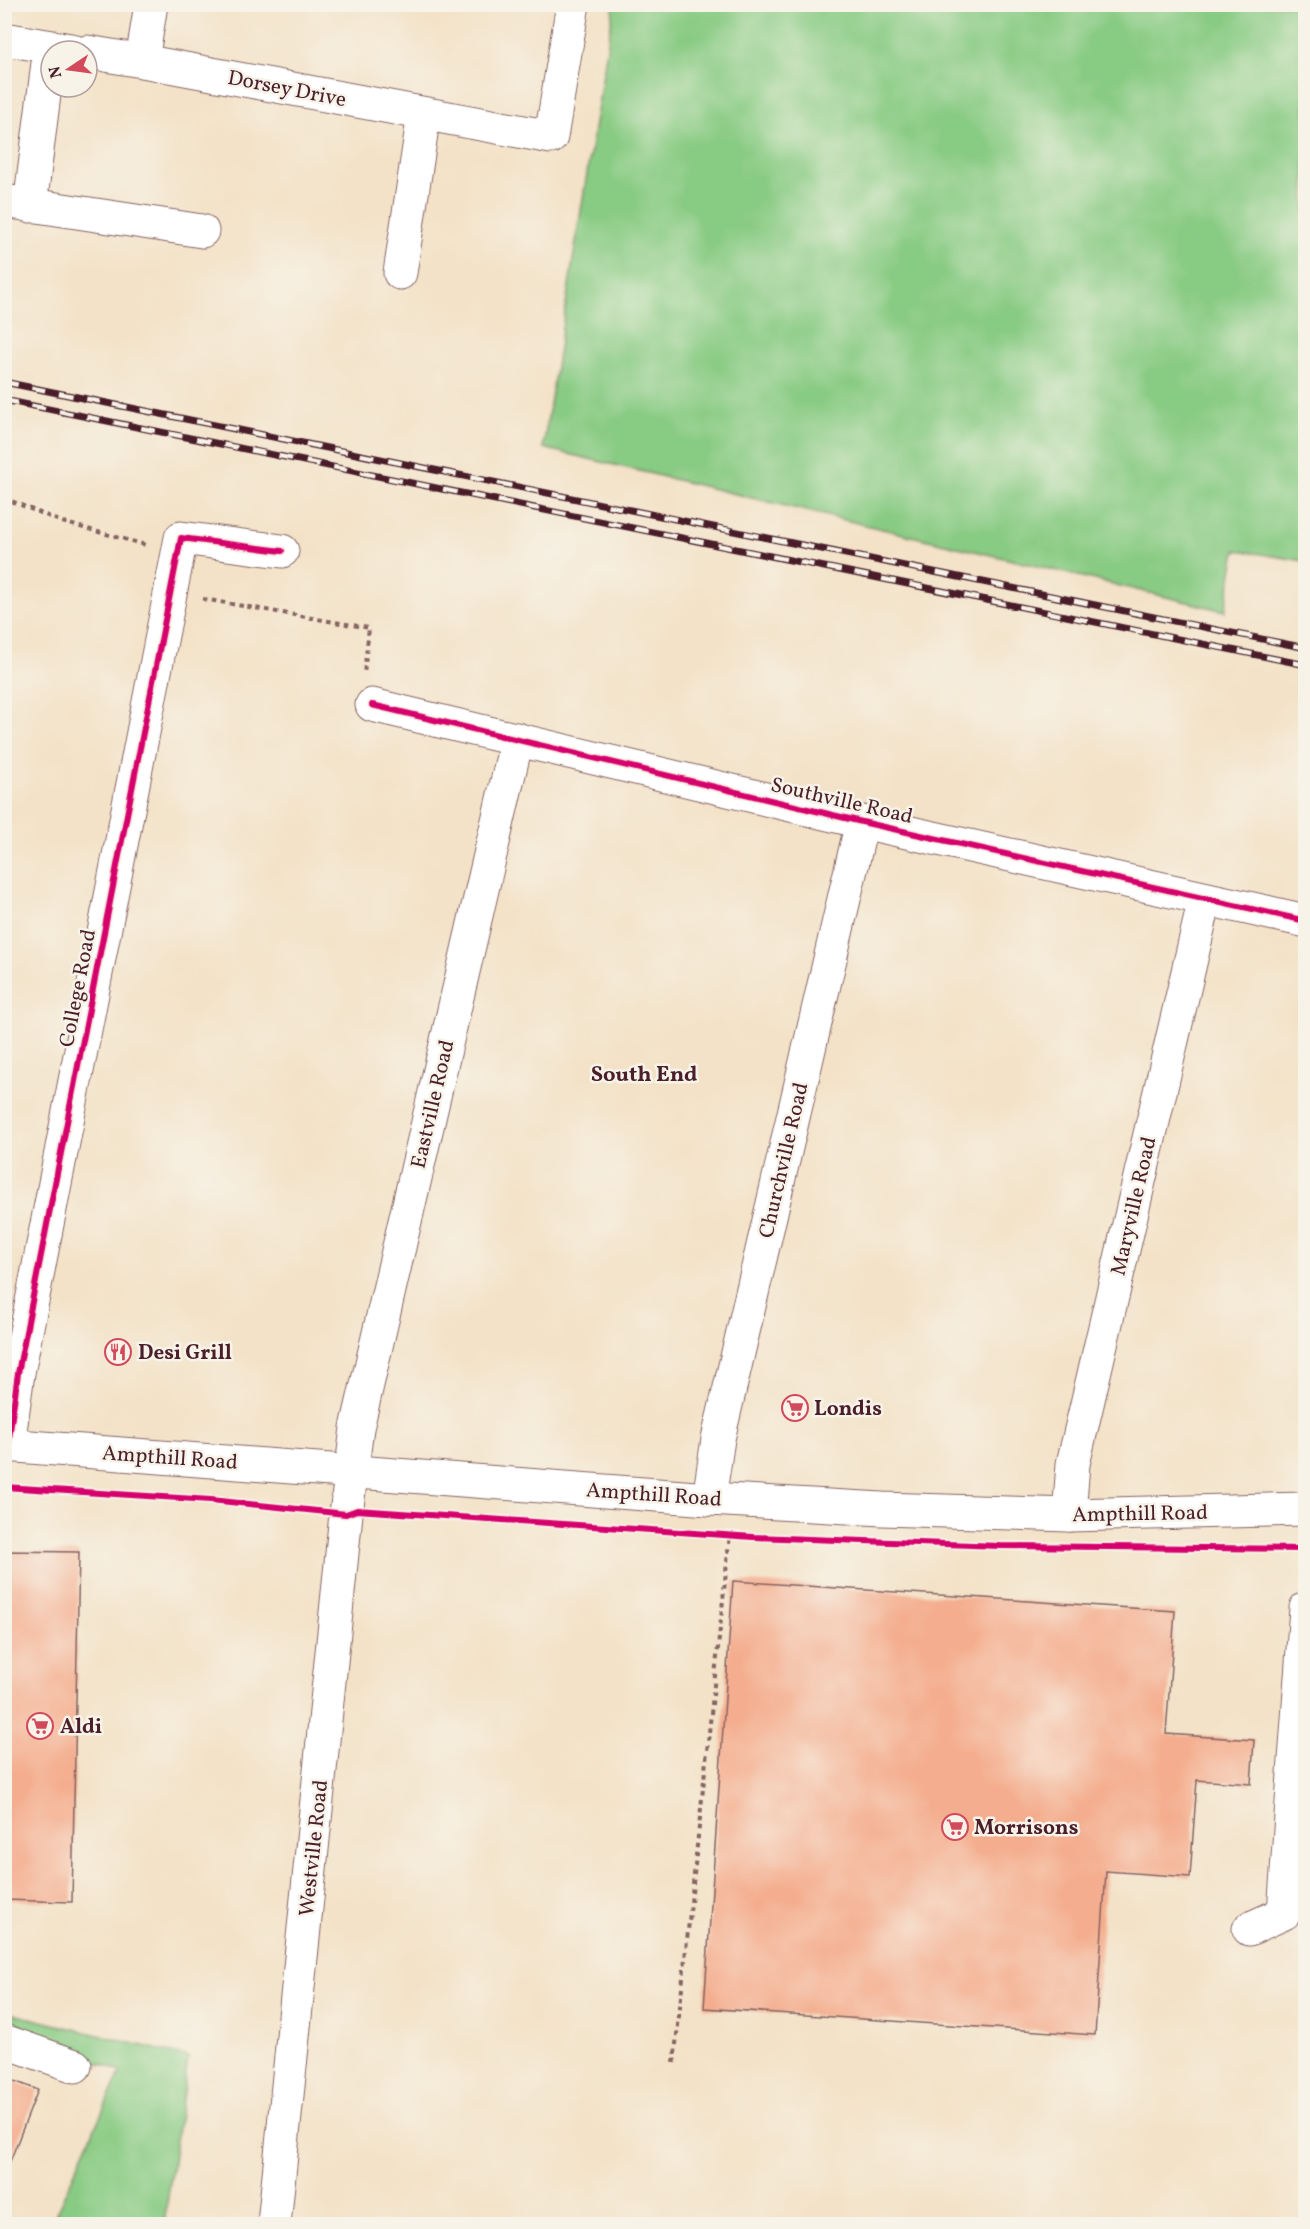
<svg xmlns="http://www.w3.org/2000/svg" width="1310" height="2229" font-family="Vollkorn,serif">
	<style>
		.green { fill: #88cb83; stroke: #697557; stroke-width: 1.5 }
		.building { fill: #f4ad8e }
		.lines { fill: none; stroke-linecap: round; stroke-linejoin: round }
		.minor-casing { stroke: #856362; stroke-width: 35 }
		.major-casing { stroke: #856362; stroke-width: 35 }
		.path { stroke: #856362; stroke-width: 4; stroke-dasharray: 4.5 4.5; stroke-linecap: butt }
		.minor { stroke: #fff; stroke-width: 33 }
		.major { stroke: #fff; stroke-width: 33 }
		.rail-casing { stroke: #4a1f2b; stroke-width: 7 }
		.rail { stroke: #f7f3e8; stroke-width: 4.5; stroke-dasharray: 14; stroke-linecap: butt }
		.cycleway-casing { stroke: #f7f3e8; stroke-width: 10 }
		.cycleway { stroke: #d6006c; stroke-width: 6 }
		.labels { text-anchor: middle; stroke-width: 5; stroke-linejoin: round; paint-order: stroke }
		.street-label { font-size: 21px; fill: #4a1f2b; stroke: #f7f3e8 }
		.poi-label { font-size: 21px; font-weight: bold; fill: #4a1f2b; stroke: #f7f3e8; text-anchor: start }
		.neighbourhood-label { font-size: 22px; font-weight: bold; fill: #4a1f2b; stroke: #f7f3e8 }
	</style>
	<rect width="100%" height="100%" fill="#f7f3e8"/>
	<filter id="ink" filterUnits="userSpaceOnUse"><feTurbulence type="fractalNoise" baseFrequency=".0167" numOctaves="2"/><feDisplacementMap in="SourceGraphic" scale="12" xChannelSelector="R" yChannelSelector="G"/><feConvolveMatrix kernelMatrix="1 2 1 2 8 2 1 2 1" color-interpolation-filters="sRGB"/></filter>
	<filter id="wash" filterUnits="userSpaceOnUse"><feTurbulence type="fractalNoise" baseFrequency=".008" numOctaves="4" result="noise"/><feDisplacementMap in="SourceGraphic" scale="24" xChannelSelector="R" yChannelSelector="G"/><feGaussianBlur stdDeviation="1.35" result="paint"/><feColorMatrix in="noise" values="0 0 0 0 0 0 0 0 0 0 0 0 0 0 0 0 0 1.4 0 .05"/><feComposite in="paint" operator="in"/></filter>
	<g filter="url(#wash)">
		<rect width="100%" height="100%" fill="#f3e2c7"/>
		<!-- green -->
		<g class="green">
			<polygon points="614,5 1305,5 1305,561 1236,550 1225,611 543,448"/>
			<polygon points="5,2012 188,2057 164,2224 51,2224 121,2071 5,2031"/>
		</g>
		<g id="blocks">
			<!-- building -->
			<g class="building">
				<polygon points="4,1551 79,1552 72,1902 4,1900"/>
				<polygon points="733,1581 1175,1611 1166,1734 1254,1740 1251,1784 1197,1780 1190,1877 1106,1871 1095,2035 704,2008"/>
				<polygon points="4,2077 38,2090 5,2174 4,2174"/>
			</g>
		</g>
	</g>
	<g filter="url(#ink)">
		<use href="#blocks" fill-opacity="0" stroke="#856362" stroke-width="1.5"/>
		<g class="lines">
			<defs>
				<g id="minor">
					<polyline points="4,39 71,50"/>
					<polyline points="87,52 142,61 551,137 573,4"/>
					<polyline points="142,61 151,4"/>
					<polyline points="4,201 202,231"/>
					<polyline points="30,206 50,47"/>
					<polyline points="400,273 424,114"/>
					<polyline points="372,705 862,822 1306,921"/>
					<polyline points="8,1445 18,1373 181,538 282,551"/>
					<polyline points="709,1499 718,1439 862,822"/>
					<polyline points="1069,1515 1073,1464 1205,899"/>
					<polyline points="1249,1929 1284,1913 1306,1608"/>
					<polyline points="4,2041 75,2066"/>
					<polyline points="274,2224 346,1514 357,1428 517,739"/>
				</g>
				<polyline id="major" points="4,1445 709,1499 882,1509 1069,1515 1306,1509"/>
			</defs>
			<!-- minor casing -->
			<use href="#minor" class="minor-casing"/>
			<!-- major casing -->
			<use href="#major" class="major-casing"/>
			<!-- path -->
			<g class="path">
				<polyline points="4,498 62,522 146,545"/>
				<polyline points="203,599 369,628 364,674"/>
				<polyline points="674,2063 730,1534"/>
			</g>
			<!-- minor -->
			<use href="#minor" class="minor"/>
			<!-- major -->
			<use href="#major" class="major"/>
			<defs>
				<g id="rail">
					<polyline points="4,382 1306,648"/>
					<polyline points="4,400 1306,665"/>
				</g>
			</defs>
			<!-- rail casing -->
			<use href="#rail" class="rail-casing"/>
			<!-- rail -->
			<use href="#rail" class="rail"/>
			<defs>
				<g id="cycleway">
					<polyline points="372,705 862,822 1306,921"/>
					<polyline points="8,1445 18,1373 181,538 282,551"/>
					<polyline points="4,1487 211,1500 346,1514 357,1510 753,1537 1000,1546 1306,1549"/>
				</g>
			</defs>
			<!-- cycleway casing -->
			<use href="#cycleway" class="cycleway-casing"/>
			<!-- cycleway -->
			<use href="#cycleway" class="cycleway"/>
		</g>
	</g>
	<!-- icons -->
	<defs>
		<symbol id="restaurant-ring" viewBox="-11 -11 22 22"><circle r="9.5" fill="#f7f3e8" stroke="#d1495b" stroke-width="1.5"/><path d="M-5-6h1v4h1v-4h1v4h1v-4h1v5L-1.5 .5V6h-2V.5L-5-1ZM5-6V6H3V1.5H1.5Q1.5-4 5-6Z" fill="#d1495b"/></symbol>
		<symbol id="supermarket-ring" viewBox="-11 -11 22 22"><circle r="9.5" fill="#f7f3e8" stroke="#d1495b" stroke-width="1.5"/><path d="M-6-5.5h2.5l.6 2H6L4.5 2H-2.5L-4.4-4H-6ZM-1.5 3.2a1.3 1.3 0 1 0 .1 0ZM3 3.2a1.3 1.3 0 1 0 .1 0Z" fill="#d1495b"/></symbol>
	</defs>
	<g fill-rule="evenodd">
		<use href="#restaurant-ring" x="103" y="1337" width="30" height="30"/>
		<use href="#supermarket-ring" x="780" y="1393" width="30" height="30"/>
		<use href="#supermarket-ring" x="25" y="1711" width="30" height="30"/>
		<use href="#supermarket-ring" x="940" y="1812" width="30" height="30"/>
	</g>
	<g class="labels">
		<!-- street labels -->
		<g class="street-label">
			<text transform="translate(287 88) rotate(11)" y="7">Dorsey Drive</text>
			<text transform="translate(842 800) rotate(13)" y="7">Southville Road</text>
			<text transform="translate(77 988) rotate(-79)" y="7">College Road</text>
			<text transform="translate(432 1104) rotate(-77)" y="7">Eastville Road</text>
			<text transform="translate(783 1160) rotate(-77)" y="7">Churchville Road</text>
			<text transform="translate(1133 1206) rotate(-77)" y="7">Maryville Road</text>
			<text transform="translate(170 1457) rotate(4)" y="7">Ampthill Road</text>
			<text transform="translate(654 1494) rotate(4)" y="7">Ampthill Road</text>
			<text transform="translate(1140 1513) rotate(-1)" y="7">Ampthill Road</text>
			<text transform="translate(313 1848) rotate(-84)" y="7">Westville Road</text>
		</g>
		<!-- poi labels -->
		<g class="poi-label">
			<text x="138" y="1359">Desi Grill</text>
			<text x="814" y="1415">Londis</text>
			<text x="60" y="1733">Aldi</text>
			<text x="974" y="1834">Morrisons</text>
		</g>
		<!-- neighbourhood labels -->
		<g class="neighbourhood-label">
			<text x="644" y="1081">South End</text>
		</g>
	</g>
	<!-- margin -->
	<rect width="1310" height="2229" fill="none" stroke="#f7f3e8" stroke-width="24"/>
	<!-- north arrow -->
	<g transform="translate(69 69) rotate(257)"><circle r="28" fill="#f7f3e8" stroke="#b29e9c" stroke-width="1.5"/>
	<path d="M0-4.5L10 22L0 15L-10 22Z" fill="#d1495b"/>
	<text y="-9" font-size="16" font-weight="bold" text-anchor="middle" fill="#4a1f2b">N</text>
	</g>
</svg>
